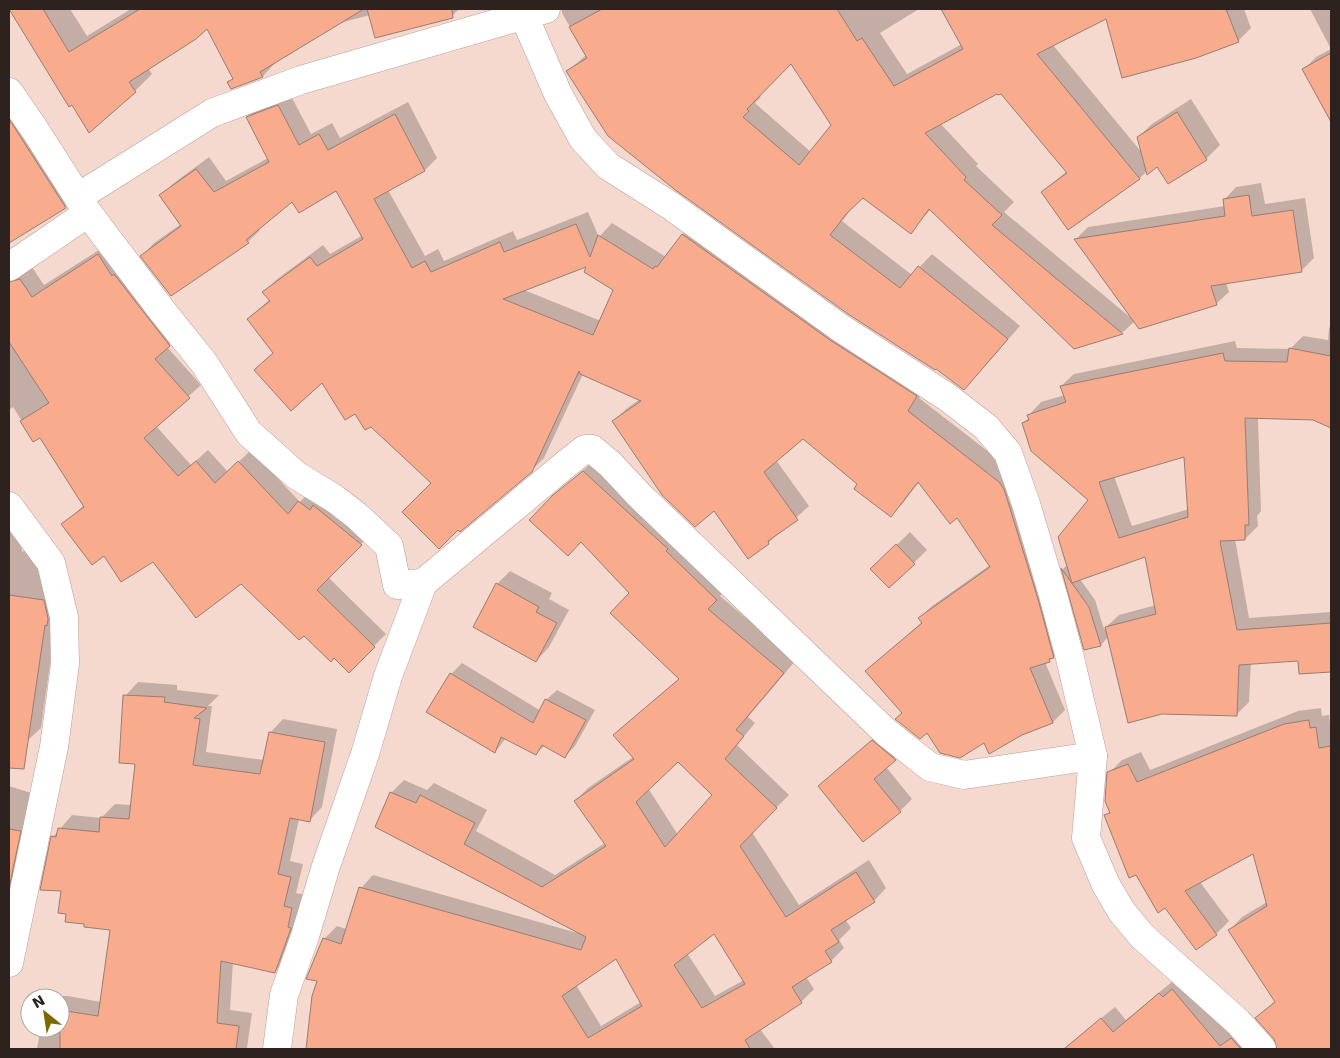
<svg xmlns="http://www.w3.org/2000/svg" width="1340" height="1058" font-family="'DejaVu Sans',sans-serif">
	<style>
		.shadow { fill: #0003; fill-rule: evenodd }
		.building { fill: #f8ab8d; stroke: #987d73; fill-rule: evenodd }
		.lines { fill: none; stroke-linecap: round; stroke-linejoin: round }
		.minor-casing { stroke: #ba9e94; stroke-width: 29 }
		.minor { stroke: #fff; stroke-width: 28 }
	</style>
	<rect width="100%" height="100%" fill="#f6d9ce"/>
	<!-- shadow -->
	<g class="shadow">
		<polygon points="10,9 70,9 87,36 131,9 459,9 450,18 370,15 336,24 279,59 263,76 229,82 234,77 207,27 148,68 152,74 135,91 72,103 45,67"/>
		<path d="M562,9h130l2,7 10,-7h215l-39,24 27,41 55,-30 -20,-35h302l7,19 -13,13 -131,-24 -54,28 90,109 -5,-17 14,-13 39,-25 29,46 -14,14 -38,23 -10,-16 -11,5 -7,7 -72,50 -26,-36 25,-21 -66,-79h-3l-58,31 38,41 -2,2 38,36 -10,10 127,106 -55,-79 12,-12 137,-21 -1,-6 12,-13 25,-4 4,21 40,-6 9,60 -12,12 -76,12 3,10 -13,12 -81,17 -13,12 -47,15 -144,-139 -21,23 -47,-36 -7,7 -14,18 70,54 20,-21 88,72 -44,50 -408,-305 18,-16 -24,-42zM791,62l42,63 -22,27 -56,-49 6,-6 -2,-1z"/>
		<polygon points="1310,9 1331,9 1331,91 1319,98 1303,70 1316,57 1331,49"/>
		<polygon points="9,90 78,195 65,207 13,239 9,244"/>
		<path d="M290,94l21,40 21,-11 8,15 68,-36 29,56 -12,12 -37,20 37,66 13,-7 6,12 69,-30 4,9 71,-28 11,25 13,-14 54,34 17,-23 13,-12 233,162 -10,14 93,72 50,179 -13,12 -4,1 20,48 -12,12 -69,20 -57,-11 -24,-18 -36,-42 55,-49 -3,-4 13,-12 58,-41 -33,-49 -38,-34 -16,21 -12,12 -32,-31 -56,-47 -27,23 33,46 -41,37 -54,-34 -100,-88 12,-12 14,-10 -57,-25 -39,84 -13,13 -98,12 -111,-102 -66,-11 18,-18 -26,-33 22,-20 -6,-7 12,-12 47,-35 7,9 33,-19 -26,-45 -45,10 -34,28 2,2 -12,12 -106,14 12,-13 27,-19 -20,-29 13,-12 35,-26 17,24 42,-23 -21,-41 13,-12zM588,265l27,24 -14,32 -77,-31z"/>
		<polygon points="110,243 182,333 167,347 201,385 156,426 191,465 208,450 228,472 251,450 300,502 311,490 373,532 328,577 386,634 349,671 334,657 304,634 241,582 153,561 104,554 63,525 84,505 41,436 34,440 13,407 9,410 9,264 32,267 44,285"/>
		<path d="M1331,326v100l-17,-7 -56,-1 3,93 -4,5 1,10 -13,13h-10l14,79 82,-6v58l-31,3v-13l-49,3 -2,39 -13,13 -128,-78 -7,8 -16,4 -22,-80 5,-5 22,-65 -67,-76 7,-6 -1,-2 12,-13 24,-7 -4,-9 13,-12 161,-33 2,7 53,1 13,-13 25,4 1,-12zM1186,455l3,54 -57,17 -18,-50zM1146,555l10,50 -37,10 -15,14 -9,-29 -15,-21z"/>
		<path d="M596,459l132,128 -8,9 76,64 -48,57 7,6 -18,22 52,50 -37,37 47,73 70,-45 17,28 -12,13 -29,18 6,9 -12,12 5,8 -13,13 -25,16 8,12 -13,13 -41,27 15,20h-468l6,-53 6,-16 5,-41 13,-13 9,3 15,-41 12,-13 208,59 -190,-141 13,-13 23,10 7,-7 53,27 -11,21 79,44 50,-32 -30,-42 13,-13 45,-31 -18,-22 65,-57 -49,-85 -77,-97zM678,760l36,35 -36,40 -30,-47zM714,932l30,48 -29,16 -28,-43zM616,957l25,45 -40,24 -25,-41z"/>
		<polygon points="20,520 22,552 37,541 57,614 41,728 28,740 10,738 9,740 9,521"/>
		<polygon points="910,532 927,550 889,587 872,569"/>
		<polygon points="510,571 552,593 549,599 569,610 549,647 536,661 497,584"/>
		<polygon points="462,663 541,711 546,700 557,690 595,710 575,746 565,756 545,745 536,754 506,738 495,752 451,674"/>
		<polygon points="138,682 177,685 177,690 219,695 208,706 212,706 206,752 264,760 270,733 283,719 337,729 322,807 309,821 299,819 290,861 303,864 296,893 305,895 288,958 275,971 233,962 230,1010 252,1013 247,1048 254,1049 37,1048 41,1028 60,1028 60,998 55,998 57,996 68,996 101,1002 112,928 86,922 68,912 53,837 72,815 101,818 115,804 132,805 136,763 125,696"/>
		<polygon points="1321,708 1322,716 1329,715 1331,733 1331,1049 1278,1049 1275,1038 1257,1018 1275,1001 1230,930 1242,917 1267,902 1254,852 1200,882 1229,921 1216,934 1106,815 1110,811 1109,773 1122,760 1141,752 1150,770 1298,711"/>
		<polygon points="884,729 906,747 886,767 912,799 900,811 863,840 819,786"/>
		<polygon points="9,786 31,793 9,925"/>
		<polygon points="1186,977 1267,1049 1063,1049 1115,1007 1126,1020 1173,981 1176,986"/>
	</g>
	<!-- building -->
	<g class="building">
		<polygon points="9,9 43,9 69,52 140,9 364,9 260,72 263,77 231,89 227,82 233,79 207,29 196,39 129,82 136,92 89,133 72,105 69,107"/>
		<polygon points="367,9 452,9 453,18 375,38"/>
		<path d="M602,9h235l20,32 5,-3 32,48 69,-37 -22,-40h285l13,33 -43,16 -74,20 -16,-59 -69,35 103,125 -72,51 -27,-38 26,-19 -66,-79 -3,1 -1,-1 -72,39 41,44 -2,3 38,35 -10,10 131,109 -49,15 -145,-140 -18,25 -48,-36 -16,15 -17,22 70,53 18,-22 90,73 -44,51 -28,-21 -1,1 -87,-56 -174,-125 -66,-53 -42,-65 21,-13 -18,-31zM791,64l40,61 -32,40 -56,-48 6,-6 -2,-2z"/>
		<polygon points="1331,53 1331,122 1302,69"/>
		<path d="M278,105l21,40 20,-11 9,16 67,-36 30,57 -51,28 38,69 13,-7 6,11 69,-30 4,10 72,-28 14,33 8,-22 55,34 2,-3 2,1 25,-33 148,106 87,56 -9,15 91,71 5,7 34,110 16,59 -5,1 1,3 -20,6 23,55 -31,12 -33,19 -5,-11 -24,15 -20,-5 -13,-20 -7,6 -25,-20 7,-6 -37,-42 57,-48 -4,-5 72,-51 -33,-49 -7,6 -32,-42 -27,35 -37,-28 3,-5 -54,-45 -39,33 34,48 -30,21 1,3 -21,15 -34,-48 -19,16 -33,-32 -50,-74 29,-20 -61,-27 -1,-3 -47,101 -72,60 -2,-2 -19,19 -37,-37 29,-29 -60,-56 -6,3 -10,-16 -10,6 -23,-37 -31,28 -37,-41 19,-17 -26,-34 23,-18 -8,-9 48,-35 7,9 46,-27 -27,-48 -37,22 -7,-11 -46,38 3,3 -78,53 -31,-40 41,-30 -22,-31 37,-26 18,23 55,-30 -23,-45zM586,267l-2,5 29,18 -20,45 -90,-36z"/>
		<polygon points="1177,112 1207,160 1168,184 1157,167 1147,175 1137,137"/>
		<polygon points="9,119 66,208 9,243"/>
		<polygon points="1249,195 1252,216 1293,210 1302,272 1211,286 1217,305 1139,329 1074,239 1225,216 1223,199"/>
		<polygon points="98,254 112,276 114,274 170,346 155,359 190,398 144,438 178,476 196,461 215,483 238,461 288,514 298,501 310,510 313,505 362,545 317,590 375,647 349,673 334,658 331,662 304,636 299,640 241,584 196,618 153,562 121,582 104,556 92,565 61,524 84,507 40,438 33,442 20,421 49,403 9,342 9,282 20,279 32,297"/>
		<path d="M1289,348l42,8v72l-18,-8 -68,-2 4,107h-4v15l-25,1 17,89 94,-7v49l-32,2 -1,-13 -59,4 -2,51 -75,-2 -34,9 -23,-96 51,-13 -11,-57 -73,26 -14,-46 30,-37 -57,-49 -9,-28 7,-3 -2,-5 39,-13 -6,-16 163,-33 2,8 62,1zM1184,457l4,60 -69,21 -20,-56z"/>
		<path d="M583,471l85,78 -2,2 51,49 -9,9 76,64 -48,57 8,6 -19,23 52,49 -37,38 46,71 70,-45 19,30 -44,28 8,12 -14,9 7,11 -40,25 10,16 -57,37 5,9h-444l6,-53 5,-15 -11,-2 17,-41 18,6 18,-57 222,63 5,-13 -211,-110 15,-35 26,11 4,-8 55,28 -11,21 78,43 64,-41 -32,-45 60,-42 -21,-24 66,-56 -69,-66 19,-20 -48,-51 -13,14 -39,-36 24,-25zM678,762l34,33 -47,52 -29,-45zM714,934l31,50 -43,24 -28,-43zM616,959l26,47 -54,32 -26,-42z"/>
		<polygon points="896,544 915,564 889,588 870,569"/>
		<polygon points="1061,568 1089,607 1101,646 1084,650"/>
		<polygon points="496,583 539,607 536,612 557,623 536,662 473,627"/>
		<polygon points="9,595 44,600 48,619 47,626 45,625 24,769 9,768"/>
		<polygon points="450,673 533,723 545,699 586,720 565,758 542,745 536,755 501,737 495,753 426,712"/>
		<polygon points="123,695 165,697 164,702 207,708 194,718 200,719 193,765 260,774 269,732 325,742 310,822 290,818 278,874 291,877 284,906 292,908 288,927 291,928 275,973 221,961 217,1023 239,1026 236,1049 60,1049 60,1010 98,1016 110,930 84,927 84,924 65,922 66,914 58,913 61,891 40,890 51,836 56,837 58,828 99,832 100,817 129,819 135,764 119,763"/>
		<polygon points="1309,720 1310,728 1316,727 1319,748 1331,746 1331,1049 1277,1049 1274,1039 1255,1018 1275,1002 1228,930 1267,906 1253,854 1185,891 1217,935 1196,950 1165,908 1158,913 1136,875 1129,878 1104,815 1110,813 1105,801 1107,772 1128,764 1137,782 1284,724"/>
		<polygon points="872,740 896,760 874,779 901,812 863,842 818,786"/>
		<polygon points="9,829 21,831 9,888"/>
		<polygon points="1172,989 1220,1046 1231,1038 1241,1049 1064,1049 1101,1018 1113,1032 1159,993 1163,997"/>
	</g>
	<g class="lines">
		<defs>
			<g id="minor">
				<polyline points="524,16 558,94 583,139 608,166 671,206 839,327 947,397 986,427 1008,453 1026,504 1053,595 1070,658 1093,756 1086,838 1106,885 1122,912 1142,936 1238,1022 1262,1049"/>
				<polyline points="9,92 35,130 88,213 163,312 204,363 249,433 296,475 335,499 357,516 389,546 397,585 423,583 388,676 365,754 326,866 305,936 284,995 277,1049"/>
				<polyline points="78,197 212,113 301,80 546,9"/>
				<polyline points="9,267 88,213"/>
				<polyline points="9,506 51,563 64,617 65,664 54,747 9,963"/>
				<polyline points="423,583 566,464 585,449 592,449 610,464 639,495 887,733 930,767 964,775 1093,756"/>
			</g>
		</defs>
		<!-- minor casing -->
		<use href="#minor" class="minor-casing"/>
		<!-- minor -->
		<use href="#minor" class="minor"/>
	</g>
	<!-- border -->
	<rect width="1340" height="1058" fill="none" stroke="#2d221e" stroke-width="20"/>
	<!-- north arrow -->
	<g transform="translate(45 1013) rotate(330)"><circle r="24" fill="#ffffff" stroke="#aba7a5"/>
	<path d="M0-4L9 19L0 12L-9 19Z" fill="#7f6800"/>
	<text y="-8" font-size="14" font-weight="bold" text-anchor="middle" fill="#2d221e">N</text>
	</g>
</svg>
